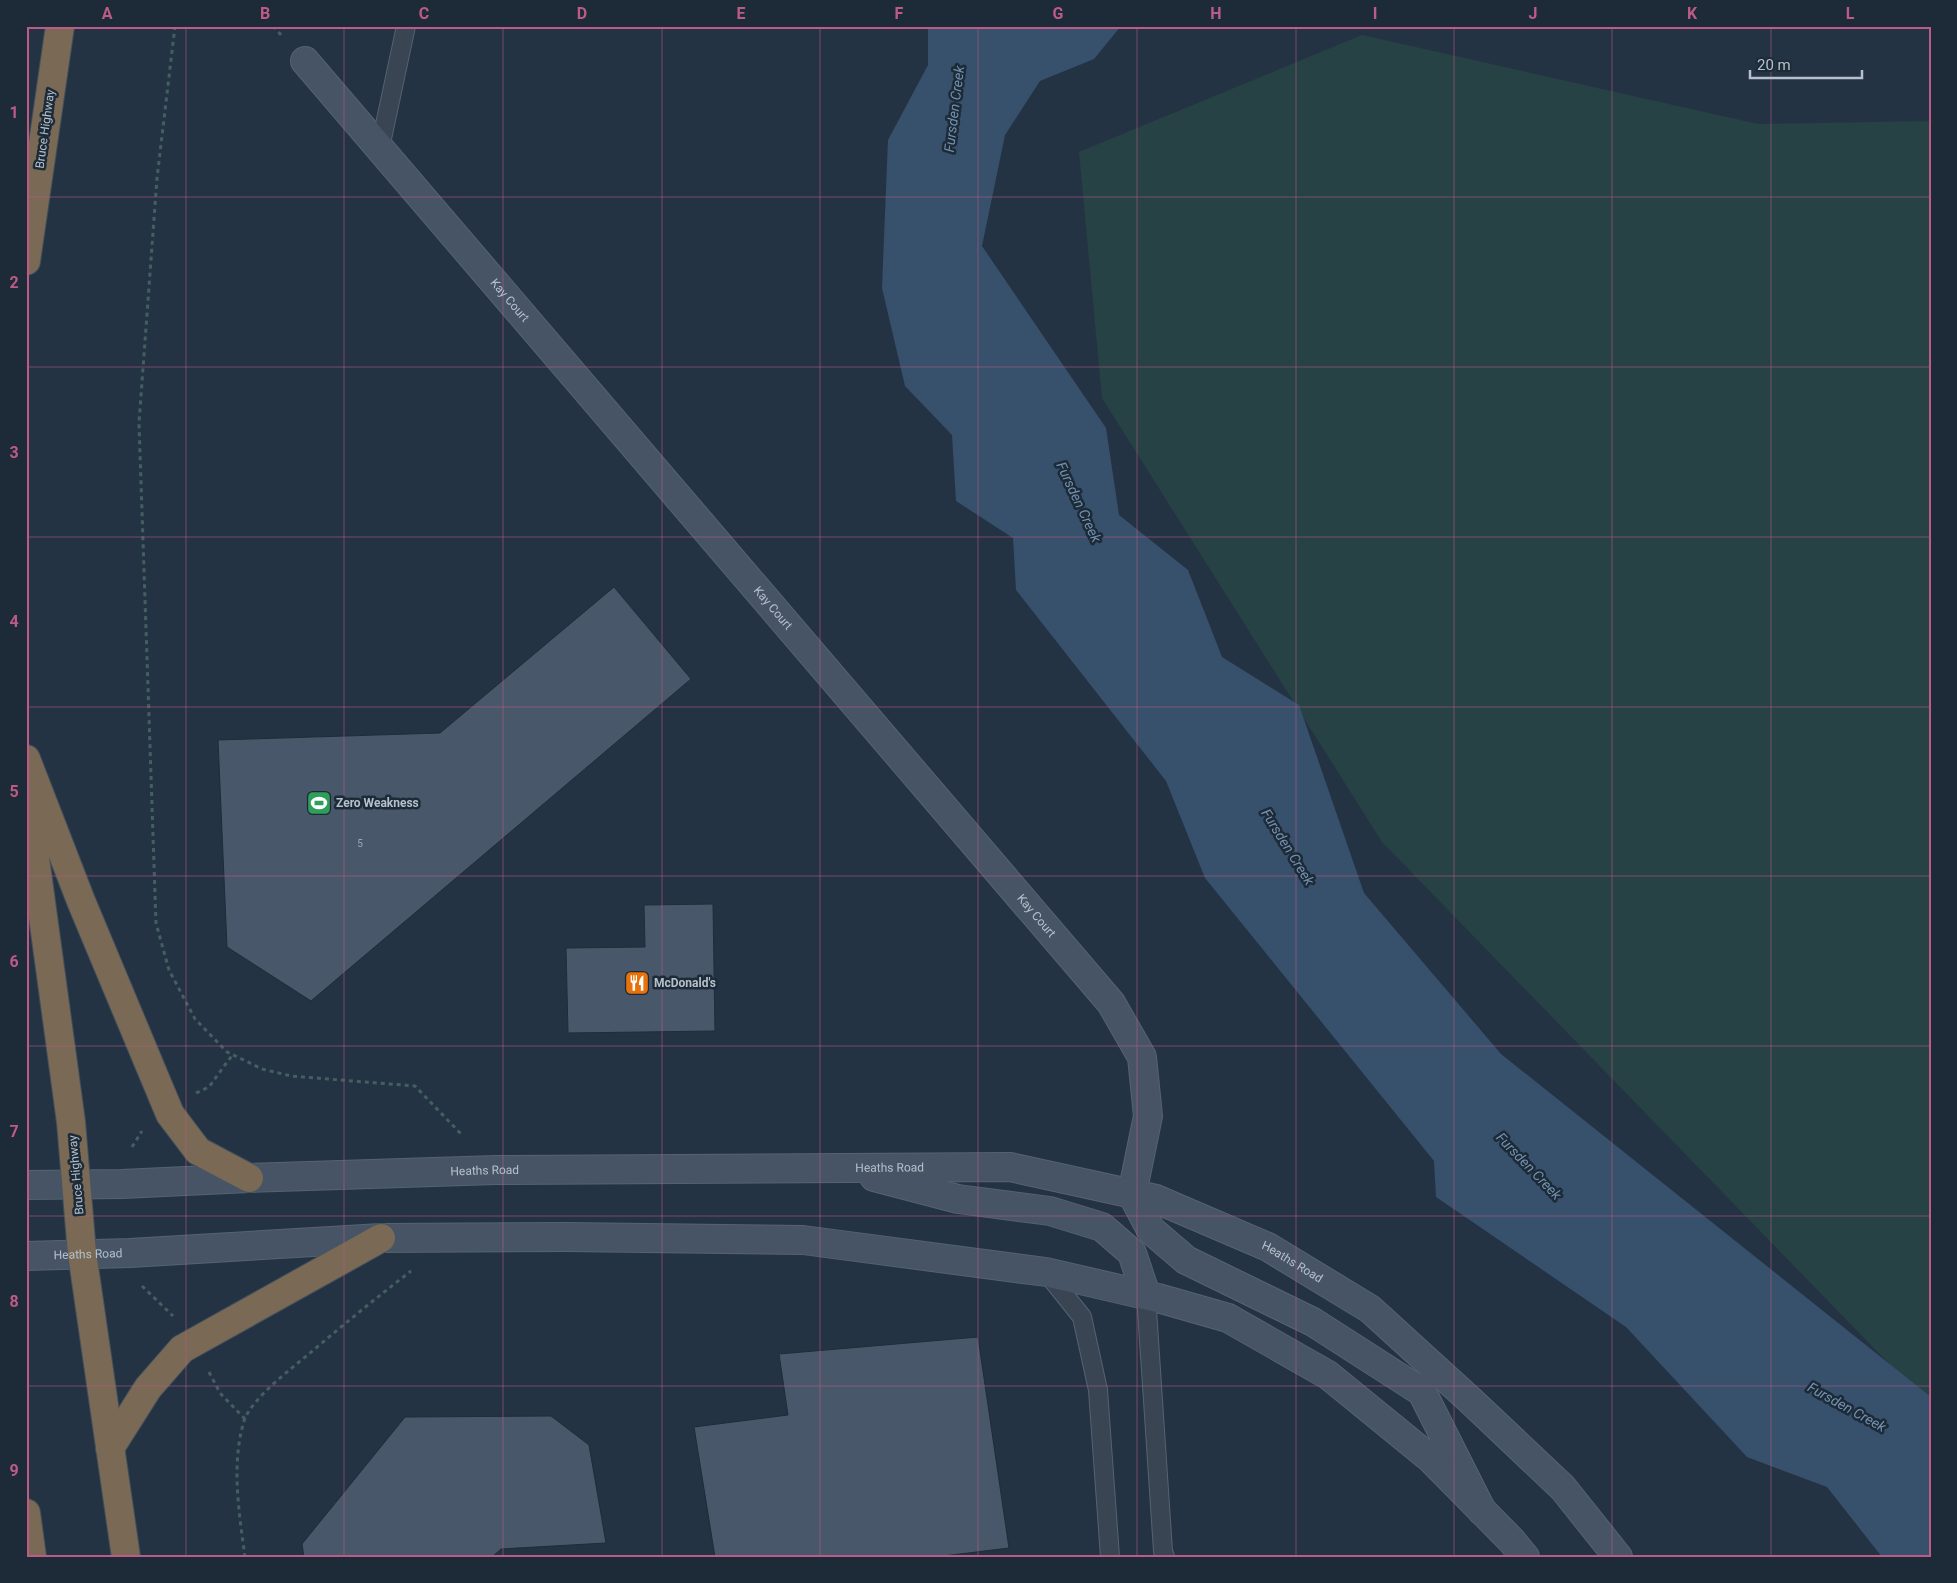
<svg xmlns="http://www.w3.org/2000/svg" width="1957" height="1583" font-family="Roboto,sans-serif">
	<style>
		.green { fill: #264244 }
		.water { fill: #37506b }
		.building { fill: #485769; stroke: #1f2c39 }
		.lines { fill: none; stroke-linecap: round; stroke-linejoin: round }
		.lane-casing { stroke: #56636f; stroke-width: 20 }
		.secondary-casing { stroke: #56636f; stroke-width: 30 }
		.highway-casing { stroke: #43505c; stroke-width: 30 }
		.path { stroke: #445f60; stroke-width: 3; stroke-dasharray: 4 4; stroke-linecap: butt }
		.lane { stroke: #394552; stroke-width: 18 }
		.secondary { stroke: #465465; stroke-width: 28 }
		.highway { stroke: #796955; stroke-width: 28 }
		.grid { fill: none; stroke: #bd5b88; stroke-width: 1; stroke-opacity: 0.55 }
		.labels { text-anchor: middle; stroke-width: 5; stroke-linejoin: round; paint-order: stroke }
		.number-label { font-size: 10px; fill: #9aa6b3 }
		.street-label { font-size: 12px; fill: #b5c0cc; stroke: #1d2a37 }
		.poi-label { font-size: 12px; font-weight: bold; fill: #b5c0cc; stroke: #1d2a37; text-anchor: start }
		.water-label { font-size: 14px; font-style: italic; fill: #7392b1; stroke: #1d2a37 }
		.neatline { fill: none; stroke: #bd5b88; stroke-width: 2 }
		.grid-label { font-size: 16px; text-anchor: middle; font-weight: bold; fill: #bd5b88 }
	</style>
	<rect width="100%" height="100%" fill="#243343"/>
	<!-- green -->
	<polygon class="green" points="1362,35 1758,124 1931,121 1931,1401 1901,1376 1382,842 1102,398 1079,152"/>
	<!-- water -->
	<polygon class="water" points="928,26 1121,26 1094,59 1040,81 1005,135 982,246 1106,428 1119,515 1188,570 1222,657 1299,705 1364,893 1501,1054 1931,1397 1931,1557 1882,1557 1827,1487 1747,1457 1626,1327 1436,1197 1434,1161 1205,878 1166,781 1016,590 1013,538 956,501 952,435 905,386 882,288 888,140 928,65"/>
	<!-- building -->
	<g class="building">
		<polygon points="614,587 691,679 311,1001 227,947 218,740 440,733"/>
		<polygon points="713,904 715,1031 568,1033 566,948 645,947 644,905"/>
		<polygon points="978,1337 1009,1548 935,1557 715,1557 694,1427 788,1415 779,1354"/>
		<polygon points="551,1416 589,1445 606,1543 501,1549 492,1557 304,1557 302,1544 405,1417"/>
	</g>
	<g class="lines">
		<defs>
			<g id="lane">
				<polyline points="380,148 406,26"/>
				<polyline points="1046,1272 1082,1317 1098,1390 1110,1557"/>
				<polyline points="1146,1295 1163,1551 1165,1557"/>
			</g>
			<g id="secondary">
				<path id="s1" d="M305,61l806,942 31,54 6,59 -16,78 19,36 35,30 127,62 109,70 60,119"/>
				<polyline points="874,1177 958,1199 1050,1211 1102,1227 1132,1253 1146,1295"/>
				<path id="s2" d="M26,1185l96,-1 127,-6 247,-8 514,-3 146,32 112,48 102,62 101,92 92,87 55,69"/>
				<path id="s3" d="M26,1256l104,-3 251,-15 186,-1 236,3 243,32 112,26 70,20 100,57 103,84 80,81 14,17"/>
			</g>
			<g id="highway">
				<polyline points="26,261 60,26"/>
				<polyline points="26,759 81,901 170,1114 198,1151 249,1178"/>
				<polyline points="26,792 71,1122 82,1253 126,1557"/>
				<polyline points="110,1448 148,1388 182,1349 381,1238"/>
				<polyline points="26,1513 32,1557"/>
			</g>
		</defs>
		<!-- lane casing -->
		<use href="#lane" class="lane-casing"/>
		<!-- secondary casing -->
		<use href="#secondary" class="secondary-casing"/>
		<!-- highway casing -->
		<use href="#highway" class="highway-casing"/>
		<!-- path -->
		<g class="path">
			<polyline points="175,26 157,178 139,423 156,923 169,970 195,1019 227,1052 262,1069 291,1076 415,1086 463,1136"/>
			<polyline points="273,26 283,37"/>
			<polyline points="196,1093 209,1087 233,1054"/>
			<polyline points="132,1147 142,1131"/>
			<polyline points="142,1286 173,1316"/>
			<polyline points="209,1372 220,1393 245,1419"/>
			<path d="M245,1557c-6,-44 -14,-93 -1,-136 7,-22 48,-53 66,-68 33,-28 66,-55 101,-82"/>
		</g>
		<!-- lane -->
		<use href="#lane" class="lane"/>
		<!-- secondary -->
		<use href="#secondary" class="secondary"/>
		<!-- highway -->
		<use href="#highway" class="highway"/>
	</g>
	<!-- grid -->
	<path class="grid" d="M186,26v1531M344,26v1531M503,26v1531M662,26v1531M820,26v1531M978,26v1531M1137,26v1531M1296,26v1531M1454,26v1531M1612,26v1531M1771,26v1531M26,197h1905M26,367h1905M26,537h1905M26,707h1905M26,876h1905M26,1046h1905M26,1216h1905M26,1386h1905"/>
	<!-- icons -->
	<defs>
		<symbol id="stadium-square" viewBox="-11 -11 22 22"><rect x="-9" y="-9" width="18" height="18" rx="4" fill="#2e9e5b" stroke="#1d2a37"/><path d="M0-5a6.5 5 0 1 0 0 10a6.5 5 0 1 0 0-10ZM-3.5-1.8h7v3.6h-7Z" fill="#fff"/></symbol>
		<symbol id="restaurant-square" viewBox="-11 -11 22 22"><rect x="-9" y="-9" width="18" height="18" rx="4" fill="#e8710a" stroke="#1d2a37"/><path d="M-5-6h1v4h1v-4h1v4h1v-4h1v5L-1.5 .5V6h-2V.5L-5-1ZM5-6V6H3V1.5H1.5Q1.5-4 5-6Z" fill="#fff"/></symbol>
	</defs>
	<g fill-rule="evenodd">
		<use href="#stadium-square" x="305" y="789" width="28" height="28"/>
		<use href="#restaurant-square" x="623" y="969" width="28" height="28"/>
	</g>
	<g class="labels">
		<!-- number labels -->
		<g class="number-label">
			<text x="360" y="847">5</text>
		</g>
		<!-- street labels -->
		<g class="street-label">
			<text transform="translate(45 129) rotate(-82)" y="4">Bruce Highway</text>
			<text dy="4" stroke="none"><textPath href="#s1" startOffset="315">Kay Court</textPath></text>
			<text dy="4" stroke="none"><textPath href="#s1" startOffset="720">Kay Court</textPath></text>
			<text dy="4" stroke="none"><textPath href="#s1" startOffset="1125">Kay Court</textPath></text>
			<text dy="4" stroke="none"><textPath href="#s2" startOffset="864">Heaths Road</textPath></text>
			<text dy="4" stroke="none"><textPath href="#s2" startOffset="459">Heaths Road</textPath></text>
			<text transform="translate(76 1175) rotate(-95)" y="4">Bruce Highway</text>
			<text dy="4" stroke="none"><textPath href="#s3" startOffset="62">Heaths Road</textPath></text>
			<text dy="4" stroke="none"><textPath href="#s2" startOffset="1284">Heaths Road</textPath></text>
		</g>
		<!-- poi labels -->
		<g class="poi-label">
			<text x="336" y="807">Zero Weakness</text>
			<text x="654" y="987">McDonald's</text>
		</g>
		<!-- water labels -->
		<g class="water-label">
			<text transform="translate(954 109) rotate(-83)" y="5">Fursden Creek</text>
			<text transform="translate(1079 502) rotate(65)" y="5">Fursden Creek</text>
			<text transform="translate(1288 847) rotate(58)" y="5">Fursden Creek</text>
			<text transform="translate(1529 1166) rotate(46)" y="5">Fursden Creek</text>
			<text transform="translate(1847 1407) rotate(29)" y="5">Fursden Creek</text>
		</g>
	</g>
	<!-- border -->
	<rect width="1957" height="1583" fill="none" stroke="#1d2a37" stroke-width="55"/>
	<!-- scale -->
	<path d="M1750 70v8h112v-8" fill="none" stroke="#b5c0cc" stroke-width="2.5"/>
	<text x="1757" y="70" font-size="15" fill="#b5c0cc" stroke="#1d2a37" stroke-width="4" paint-order="stroke">20 m</text>
	<rect x="28" y="28" width="1902" height="1528" class="neatline"/>
	<g class="grid-label">
		<text x="107" y="19">A</text>
		<text x="265" y="19">B</text>
		<text x="424" y="19">C</text>
		<text x="582" y="19">D</text>
		<text x="741" y="19">E</text>
		<text x="899" y="19">F</text>
		<text x="1058" y="19">G</text>
		<text x="1216" y="19">H</text>
		<text x="1375" y="19">I</text>
		<text x="1533" y="19">J</text>
		<text x="1692" y="19">K</text>
		<text x="1850" y="19">L</text>
		<text x="14" y="118">1</text>
		<text x="14" y="288">2</text>
		<text x="14" y="458">3</text>
		<text x="14" y="627">4</text>
		<text x="14" y="797">5</text>
		<text x="14" y="967">6</text>
		<text x="14" y="1137">7</text>
		<text x="14" y="1307">8</text>
		<text x="14" y="1476">9</text>
	</g>
</svg>
